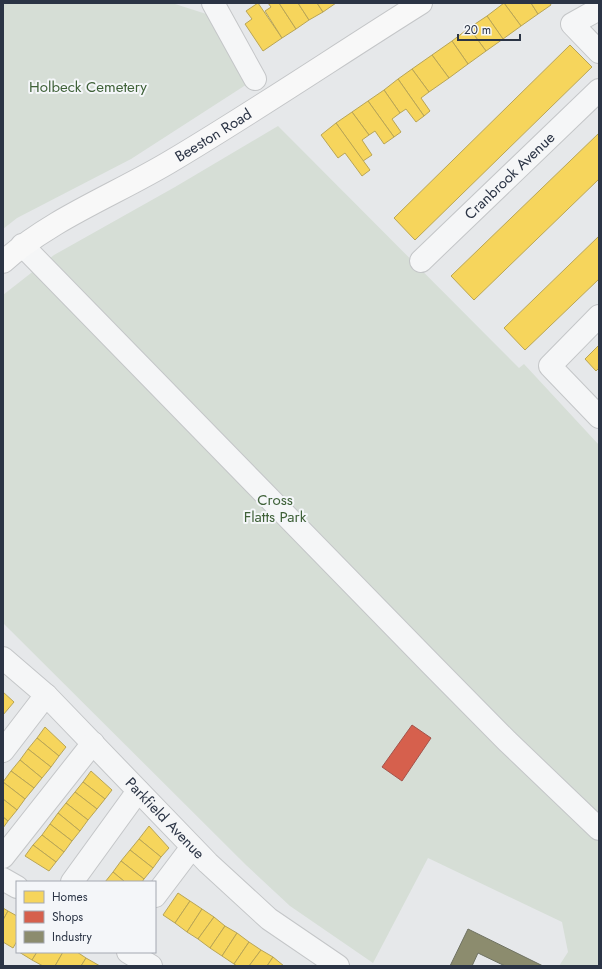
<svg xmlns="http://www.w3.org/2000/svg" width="602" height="969" font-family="Jost,sans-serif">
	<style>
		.green { fill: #d6ded6 }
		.homes { fill: #f6d55c; stroke: #b9a555 }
		.shops { fill: #d6604d; stroke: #a3534b }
		.industry { fill: #8c8c6e; stroke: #6f7262 }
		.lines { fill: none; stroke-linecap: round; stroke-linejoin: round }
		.street-casing { stroke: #c4c6c8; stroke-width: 24 }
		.secondary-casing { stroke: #c4c6c8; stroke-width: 24 }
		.street { stroke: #f5f6f7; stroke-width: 22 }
		.secondary { stroke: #f8f8f8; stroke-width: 22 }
		.labels { text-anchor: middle; stroke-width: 4; stroke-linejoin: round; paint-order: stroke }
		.park-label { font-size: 15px; fill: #3f6138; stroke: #f4f6f9 }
		.street-label { font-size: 15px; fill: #2b3445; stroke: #f4f6f9 }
	</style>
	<rect width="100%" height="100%" fill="#e6e8ea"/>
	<!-- green -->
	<g class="green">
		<polygon points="3,3 172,3 222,19 255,79 131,159 17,218 3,229"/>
		<polygon points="278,126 519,368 524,364 599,445 599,966 559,966 568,952 562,922 428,858 373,963 290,906 246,865 3,623 3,295 54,255 175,187"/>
	</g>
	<!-- homes -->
	<g class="homes">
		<polygon points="258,3 282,38 263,51 245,24 252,19 246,11"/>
		<polygon points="268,3 279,3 296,29 282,38 265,11 271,7"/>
		<polygon points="279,3 298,3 309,20 296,29"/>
		<polygon points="298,3 317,3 323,12 309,20"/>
		<polygon points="317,3 336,3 323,12"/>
		<polygon points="504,3 531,3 538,14 521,26"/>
		<polygon points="504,3 521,26 503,39 487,16"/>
		<polygon points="531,3 550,3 551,5 538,14"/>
		<polygon points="487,16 503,39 486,51 469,28"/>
		<polygon points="469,28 486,51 468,64 452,41"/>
		<polygon points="452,41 468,64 449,78 432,55"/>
		<polygon points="570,45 592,67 415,240 394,218"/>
		<polygon points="432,55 449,78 429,92 412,69"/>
		<polygon points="412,69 429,92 421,98 430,111 424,116 398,79"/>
		<polygon points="398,79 424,116 416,122 406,109 400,113 384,90"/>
		<polygon points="384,90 400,113 392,119 401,132 394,137 368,101"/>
		<polygon points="368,101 394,137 384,144 375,131 369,135 352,112"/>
		<polygon points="352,112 369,135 362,140 372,155 363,161 336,123"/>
		<polygon points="336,123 370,170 362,176 345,153 338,158 321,135"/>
		<polygon points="599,133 599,179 474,300 451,276"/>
		<polygon points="599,236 599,279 525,350 504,328"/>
		<polygon points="599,345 599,368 596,371 585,359"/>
		<polygon points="3,692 14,702 3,715"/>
		<polygon points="45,727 66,747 59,756 37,738"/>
		<polygon points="37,738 59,756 51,767 28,749"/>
		<polygon points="28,749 51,767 42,778 20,760"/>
		<polygon points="20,760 42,778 34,788 11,771"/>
		<polygon points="11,771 34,788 25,799 3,782"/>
		<polygon points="91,771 112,790 105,799 83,782"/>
		<polygon points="3,782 25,799 17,810 3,799"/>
		<polygon points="83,782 105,799 97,809 75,792"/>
		<polygon points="75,792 97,809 88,820 66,803"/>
		<polygon points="3,799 17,810 8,821 3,817"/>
		<polygon points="66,803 88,820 80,831 58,813"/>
		<polygon points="58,813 80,831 72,841 50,824"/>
		<polygon points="3,817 8,821 3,828"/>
		<polygon points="50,824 72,841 64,852 42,835"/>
		<polygon points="149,826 169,848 161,857 139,839"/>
		<polygon points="42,835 64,852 56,862 33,845"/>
		<polygon points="139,839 161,857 153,868 130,850"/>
		<polygon points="33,845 56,862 49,871 25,856"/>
		<polygon points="130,850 153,868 144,879 121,861"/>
		<polygon points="121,861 144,879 142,882 125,882 113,872"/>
		<polygon points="113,872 125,882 105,882"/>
		<polygon points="178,893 190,901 175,923 163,915"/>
		<polygon points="190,901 202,909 187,932 175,923"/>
		<polygon points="3,908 8,911 3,920"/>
		<polygon points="202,909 214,917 198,939 187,932"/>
		<polygon points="8,911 17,916 17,941 13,948 3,942 3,920"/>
		<polygon points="214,917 225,926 210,948 198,939"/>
		<polygon points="225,926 237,933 222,956 210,948"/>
		<polygon points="237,933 249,942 234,964 222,956"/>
		<polygon points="249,942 261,950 249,966 237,966 234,964"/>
		<polygon points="261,950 273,957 267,966 249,966"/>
		<polygon points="19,952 37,952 32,960"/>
		<polygon points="37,952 63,952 55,966 43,966 32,960"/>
		<polygon points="63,952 77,952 86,958 81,966 55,966"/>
		<polygon points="273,957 284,966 267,966"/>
		<polygon points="86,958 100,966 81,966"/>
	</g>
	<!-- shops -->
	<polygon class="shops" points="412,725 431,738 402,781 382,767"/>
	<!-- industry -->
	<polygon class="industry" points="468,929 543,966 505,966 478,953 472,966 450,966"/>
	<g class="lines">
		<defs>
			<g id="street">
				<polyline points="213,3 255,79"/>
				<polyline points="599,9 572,24 599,52"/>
				<polyline points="22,245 432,665 507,741 599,829"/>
				<path id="s1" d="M421,261l178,-171"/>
				<polyline points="599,316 550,366 599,417"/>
				<path id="s2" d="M3,658l43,37 162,168 61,56 69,47"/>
				<polyline points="3,751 46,695"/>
				<polyline points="3,857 93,743"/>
				<polyline points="3,879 17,887"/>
				<polyline points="72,882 138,791"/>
				<polyline points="155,896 192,847"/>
				<polyline points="128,952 151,966"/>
			</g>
			<g id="secondary">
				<path id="s3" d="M3,262c49,-44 114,-68 170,-102 84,-50 165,-105 248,-157"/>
			</g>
		</defs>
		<!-- street casing -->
		<use href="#street" class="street-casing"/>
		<!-- secondary casing -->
		<use href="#secondary" class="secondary-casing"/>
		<!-- street -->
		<use href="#street" class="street"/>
		<!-- secondary -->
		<use href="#secondary" class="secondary"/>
	</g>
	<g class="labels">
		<!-- park labels -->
		<g class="park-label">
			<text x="88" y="92">Holbeck Cemetery</text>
			<text x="275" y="505">Cross<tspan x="275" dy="17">Flatts Park</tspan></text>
		</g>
		<!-- street labels -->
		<g class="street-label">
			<text dy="5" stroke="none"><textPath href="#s3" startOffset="246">Beeston Road</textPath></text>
			<text dy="5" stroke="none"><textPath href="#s1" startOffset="123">Cranbrook Avenue</textPath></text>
			<text dy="5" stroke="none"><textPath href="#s2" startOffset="228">Parkfield Avenue</textPath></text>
		</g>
	</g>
	<!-- border -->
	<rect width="602" height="969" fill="none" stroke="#2b3445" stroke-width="8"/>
	<!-- legend -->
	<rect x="16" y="881" width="140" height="72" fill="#f4f6f9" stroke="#a4a8b1"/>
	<rect x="24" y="891" width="20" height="12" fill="#f6d55c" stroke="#a4a8b1"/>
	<text x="52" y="901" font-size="12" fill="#2b3445">Homes</text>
	<rect x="24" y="911" width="20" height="12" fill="#d6604d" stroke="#a4a8b1"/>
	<text x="52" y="921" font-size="12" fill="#2b3445">Shops</text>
	<rect x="24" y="931" width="20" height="12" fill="#8c8c6e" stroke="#a4a8b1"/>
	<text x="52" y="941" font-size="12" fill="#2b3445">Industry</text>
	<!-- scale -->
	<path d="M458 34v6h62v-6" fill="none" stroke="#2b3445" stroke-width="2"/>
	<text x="464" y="34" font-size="12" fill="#2b3445" stroke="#f4f6f9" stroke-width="3" paint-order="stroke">20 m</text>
</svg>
